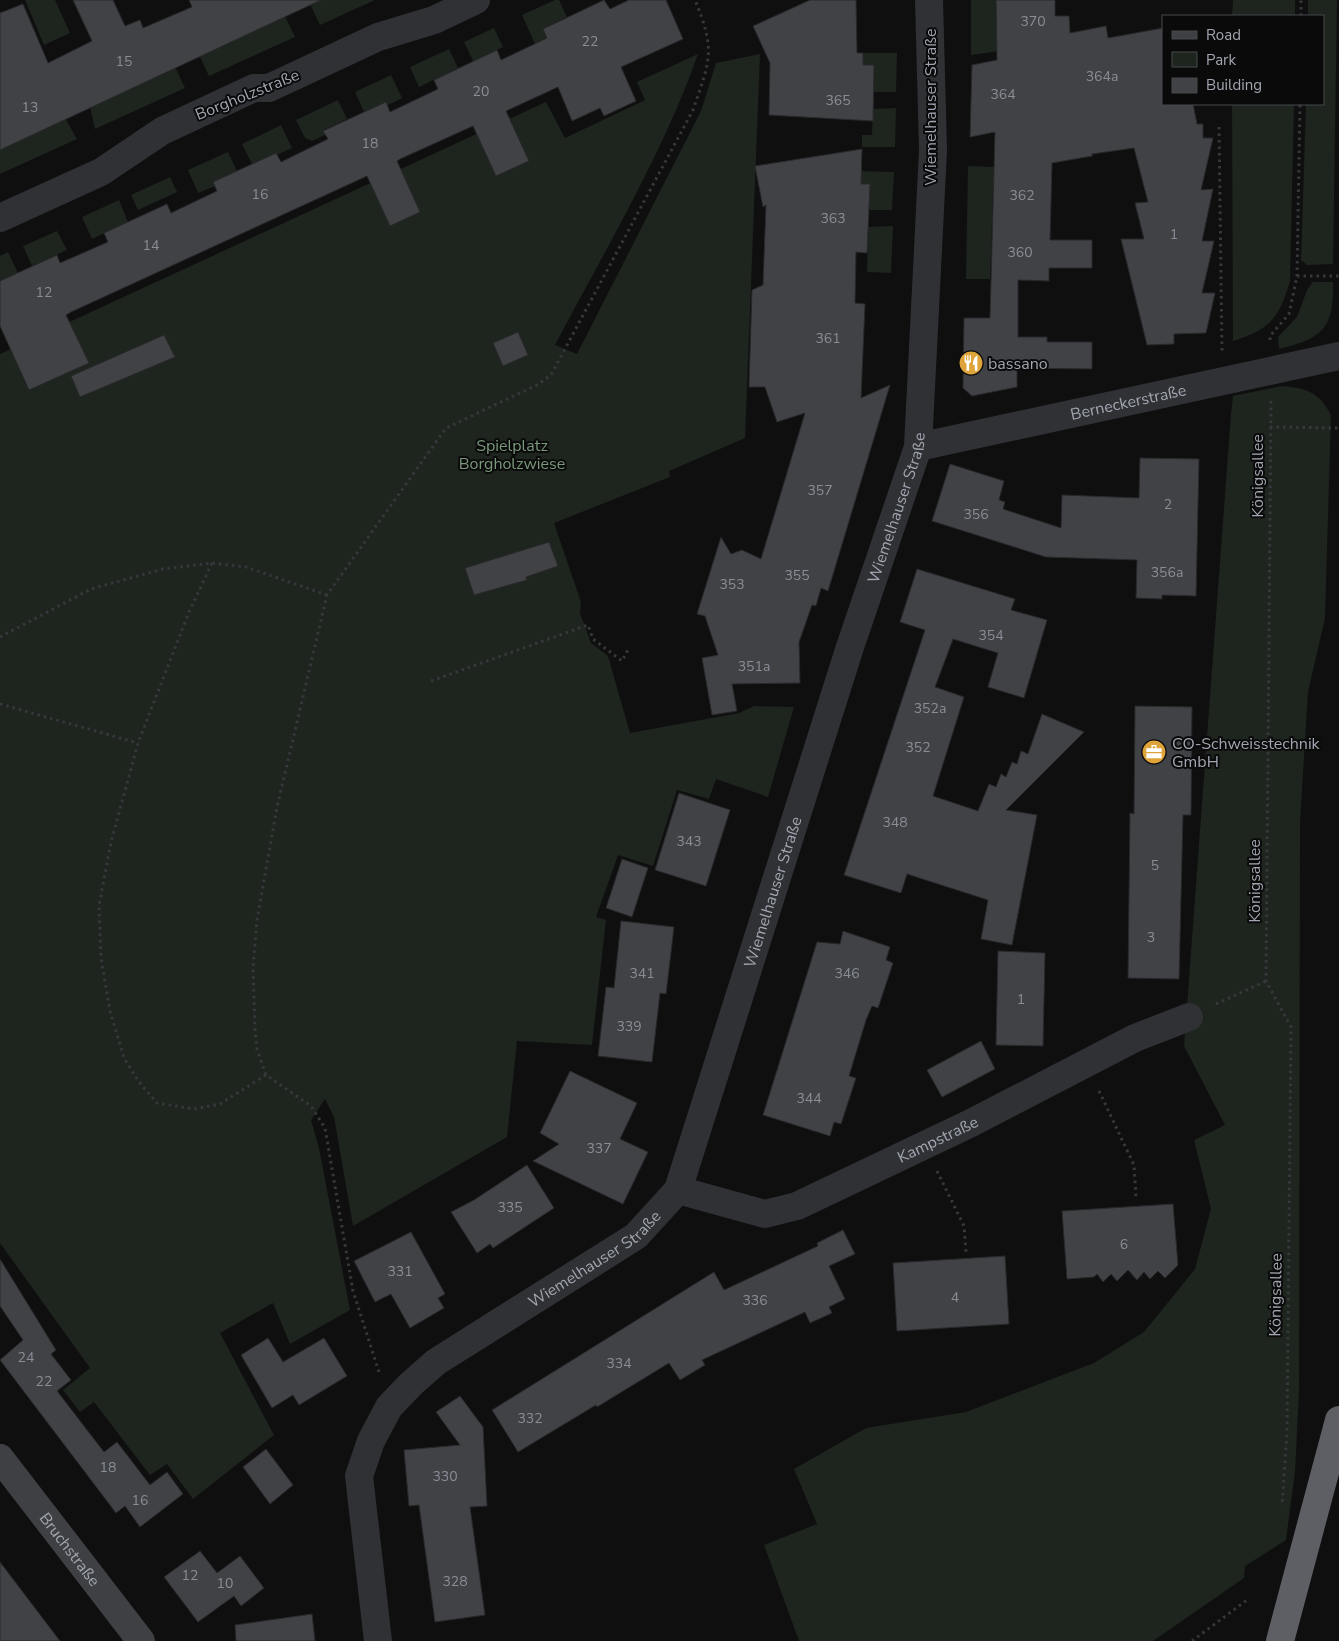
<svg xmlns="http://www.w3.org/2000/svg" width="1339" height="1641" font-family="'Nunito Sans',sans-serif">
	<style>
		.green { fill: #1e241e }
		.building { fill: #404246; stroke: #29292c }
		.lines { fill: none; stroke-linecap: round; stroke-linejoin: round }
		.path { stroke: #36383c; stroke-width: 3; stroke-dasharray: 2.5 4; stroke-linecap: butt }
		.street { stroke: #303135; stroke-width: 28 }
		.secondary { stroke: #3f4044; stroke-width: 28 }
		.highway { stroke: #5d5f65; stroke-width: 28 }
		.labels { text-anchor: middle; stroke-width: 4; stroke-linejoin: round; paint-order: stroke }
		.number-label { font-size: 14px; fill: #898d96 }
		.street-label { font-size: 16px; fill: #a1a6b0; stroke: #0a0a0b }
		.poi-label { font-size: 16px; fill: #a1a6b0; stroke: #0a0a0b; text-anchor: start }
		.park-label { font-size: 16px; fill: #7a997b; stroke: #0a0a0b }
	</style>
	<rect width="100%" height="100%" fill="#0f0f10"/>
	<!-- green -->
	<g class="green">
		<polygon points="25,0 55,0 70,33 44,45"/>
		<polygon points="318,0 375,0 320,25 310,4"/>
		<polygon points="555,0 559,0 567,17 543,29 547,38 535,44 522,15"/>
		<polygon points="971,0 996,0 996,26 1007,26 1006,50 971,55"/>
		<polygon points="1233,0 1295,0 1295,16 1232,16"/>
		<polygon points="1308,0 1337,0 1333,264 1307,265 1301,260 1306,104 1323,104 1323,16 1308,16"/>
		<polygon points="285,16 295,37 209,76 199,55"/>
		<polygon points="494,28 503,47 473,61 464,42"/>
		<polygon points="449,49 458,68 419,87 410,67"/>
		<polygon points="863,53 897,53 896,92 873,92 863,65"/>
		<path d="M698,54c-35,100 -94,198 -143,291l22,9 124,-243 15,-48 44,-9 -15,384 -76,33 1,6 -116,46 27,79 -1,11 11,30 17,13 22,77 109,-20 15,-7 40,1 -26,90 -52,-18 -7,20 -32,-9 -24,76 -35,-11 -22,62 10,3 -14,125 -75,-4 -10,96 -154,89 -19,-109 -9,-18 -14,21 8,28 31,162 -60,34 -17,-41 -53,30 54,102 -81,64 -26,-35 -17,11 -56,-73 -14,10 -17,-22 27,-22 -90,-125v-889l546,-252 19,36 80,-38 -8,-18z"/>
		<polygon points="175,67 185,88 95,129 90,106"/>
		<polygon points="391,75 402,98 388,105 386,102 364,112 355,92"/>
		<polygon points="338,100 347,119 324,130 325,135 312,141 305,138 296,120"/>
		<path d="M1232,104h62l-4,177c-11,37 -19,48 -57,60z"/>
		<polygon points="896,108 895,147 862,147 862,135 872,135 873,109"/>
		<polygon points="65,118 77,139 0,174 0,148"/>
		<polygon points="281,125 292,148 277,155 275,153 252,164 242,144"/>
		<polygon points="228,152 237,171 213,182 215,186 198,193 188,170"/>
		<polygon points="968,166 994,167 990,279 966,279"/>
		<polygon points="860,171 894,172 892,210 869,210 870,184 859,184"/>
		<polygon points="170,177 177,192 138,210 131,195"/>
		<polygon points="119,200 128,222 92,239 82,217"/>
		<polygon points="893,226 891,273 867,272 868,227"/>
		<polygon points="57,231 67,250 32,266 23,246"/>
		<polygon points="8,252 18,273 0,281 0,256"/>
		<path d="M1313,282h20c1,47 -10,56 -54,67l-1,-12 19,-20 10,-27z"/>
		<path d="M1282,386c25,2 37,6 49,29l-6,203 -17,74 -8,131 -1,569 -4,80 -9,68 -41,26 -1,12 -91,63h-354l-35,-96 53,-21 -23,-55 72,-41 100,-16 128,-49 50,-31 51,-63 16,-60 -17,-69 31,-15 -41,-79 47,-632 2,-18z"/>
	</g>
	<!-- building -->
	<g class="building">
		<polygon points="73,0 113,0 125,26 140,20 143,28 192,7 189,0 321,0 0,150 0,13 23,4 48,63 92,41"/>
		<polygon points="604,0 610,9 629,0 666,0 683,39 621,67 636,101 604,116 600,108 572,121 558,87 506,111 529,161 496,176 473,126 400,159 397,161 420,212 390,226 367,176 71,312 66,315 89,363 29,390 0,326 0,281 57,255 60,263 108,242 104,233 167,204 171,213 217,191 213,182 276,153 281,162 328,139 323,131 386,102 390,112 438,89 434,80 497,50 501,60 547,38 543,29"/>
		<polygon points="810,0 856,0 857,53 863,53 863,65 874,65 873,121 769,115 770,63 753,26"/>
		<polygon points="996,0 1055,0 1055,16 1069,16 1070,33 1106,26 1108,38 1163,28 1163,104 1193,104 1197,124 1203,124 1203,138 1213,138 1201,190 1213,189 1202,241 1214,241 1202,293 1215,293 1206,333 1174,334 1174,344 1147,345 1121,239 1144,239 1135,203 1148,202 1134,148 1092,154 1092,156 1052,163 1050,240 1092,240 1092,268 1049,268 1049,281 1018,280 1018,337 1047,337 1047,342 1092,342 1092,369 1017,368 1017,387 972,396 963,388 964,318 990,318 995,132 970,137 972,65 997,60"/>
		<polygon points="862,149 861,184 870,184 867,253 856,252 855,303 865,304 861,398 890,385 828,591 821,588 816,606 812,605 799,642 800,683 732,684 737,711 712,715 702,658 718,655 705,616 697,614 721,537 731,554 742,550 761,559 805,413 777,422 765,387 749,387 752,290 763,285 766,205 763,207 755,166"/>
		<polygon points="518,332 528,355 503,366 493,343"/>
		<polygon points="164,335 175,357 80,397 71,376"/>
		<polygon points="1140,458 1199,459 1196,596 1162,595 1162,599 1136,598 1137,560 1046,557 932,521 950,464 1004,481 999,500 1005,502 1003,509 1061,528 1062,495 1139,498"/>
		<polygon points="549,542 558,566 526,577 527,580 474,595 465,568"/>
		<polygon points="917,569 1015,599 1011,610 1047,620 1024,698 988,687 998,653 953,639 935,687 964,697 933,796 978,811 989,784 996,787 1001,774 1006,777 1012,762 1017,764 1021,751 1028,754 1042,714 1084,732 1006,810 1037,815 1012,945 981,939 988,900 907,874 901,893 844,875 925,630 900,622"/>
		<polygon points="1135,706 1192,707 1191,815 1183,815 1179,979 1128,978 1130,813 1134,814"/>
		<polygon points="679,793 730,810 706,886 655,870"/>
		<polygon points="622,859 648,868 632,917 606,908"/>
		<polygon points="621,921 674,927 666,994 660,993 652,1062 598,1056 606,987 614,988"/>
		<polygon points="843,931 890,947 886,960 893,963 878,1008 872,1006 866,1020 849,1076 856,1078 841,1124 834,1122 830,1136 763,1115 817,942 840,944"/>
		<polygon points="998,951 1045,953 1043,1046 996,1045"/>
		<polygon points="981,1041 995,1069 942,1097 927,1070"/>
		<polygon points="570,1071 637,1103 620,1139 648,1152 623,1204 533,1161 559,1144 540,1133"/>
		<polygon points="527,1165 554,1208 493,1248 490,1244 477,1253 451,1212 474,1200"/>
		<polygon points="1173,1204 1178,1265 1165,1278 1158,1271 1150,1279 1144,1272 1137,1280 1128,1270 1117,1281 1111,1274 1103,1282 1097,1274 1094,1277 1067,1279 1062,1211"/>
		<polygon points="843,1230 855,1254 829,1266 845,1299 829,1307 832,1313 810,1323 805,1312 702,1360 705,1365 680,1380 669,1363 597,1407 596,1405 518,1452 492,1410 714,1272 724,1290 818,1246 817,1243"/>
		<polygon points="411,1232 445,1294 438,1298 444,1308 410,1328 391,1294 375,1302 354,1261"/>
		<polygon points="1005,1256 1009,1324 897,1331 893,1263"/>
		<polygon points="0,1259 56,1350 51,1354 71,1380 57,1391 104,1452 117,1442 150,1485 167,1472 183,1494 140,1527 125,1506 116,1513 0,1360 23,1340 0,1306"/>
		<polygon points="268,1338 283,1362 324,1338 347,1376 299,1405 293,1395 272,1408 241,1355"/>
		<polygon points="460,1396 483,1427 487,1506 470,1507 485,1615 435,1622 419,1505 409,1506 404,1450 460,1445 436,1412"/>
		<polygon points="266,1449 293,1485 270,1504 243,1467"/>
		<polygon points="200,1551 217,1573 240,1556 264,1588 241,1606 234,1596 198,1622 164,1577"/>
		<polygon points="0,1562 60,1641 0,1641"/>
		<polygon points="312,1614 315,1641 236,1641 235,1625"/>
	</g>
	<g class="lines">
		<!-- path -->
		<g class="path">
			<polyline points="1301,16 1301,0"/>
			<polyline points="1219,127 1222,351"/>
			<polyline points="1297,276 1339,276"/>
			<polyline points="1270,340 1270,336 1289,314 1297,276 1300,104"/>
			<polyline points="1271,401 1266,981 1291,1027 1287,1433 1282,1506"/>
			<polyline points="1270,427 1339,428"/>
			<polyline points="212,563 189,612 138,743 111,842 99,906 101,958 110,1011 124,1058 139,1082 157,1103 194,1109 220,1104 266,1075"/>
			<polyline points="0,637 91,589 163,569 212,563 246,567 327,595"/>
			<polyline points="431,681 588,625 593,639 622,661 629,648"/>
			<polyline points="0,704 138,743"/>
			<polyline points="1216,1004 1266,981"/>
			<polyline points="1099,1091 1134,1165 1136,1197"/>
			<polyline points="937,1171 964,1226 966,1252"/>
			<path d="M379,1372l-26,-81 -28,-163 -14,-22 -45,-31 -9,-26 -2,-20 -2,-62 4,-47 20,-113 50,-212 119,-167 91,-43 14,-10 142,-265c17,-50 23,-59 2,-110"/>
			<polyline points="1192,1641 1247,1600"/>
		</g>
		<!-- street -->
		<g class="street">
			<polyline points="0,218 101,172 162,131 254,88 269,88 378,37 434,20 476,0"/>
			<path id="s1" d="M918,447l421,-91"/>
			<path id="s2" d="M678,1190l87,24 32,-8 174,-83 164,-85 54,-21"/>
			<path id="s3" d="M378,1641l-19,-165 12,-35 18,-34 22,-23 25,-22 200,-126 42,-46 171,-540 69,-203 15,-297 -4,-150"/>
		</g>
		<!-- secondary -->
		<path class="secondary" id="s4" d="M0,1458l141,183"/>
		<!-- highway -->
		<polyline class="highway" points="1280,1641 1339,1420"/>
	</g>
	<!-- icons -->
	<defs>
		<symbol id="restaurant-disc" viewBox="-11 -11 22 22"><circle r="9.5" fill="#dea439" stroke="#0a0a0b"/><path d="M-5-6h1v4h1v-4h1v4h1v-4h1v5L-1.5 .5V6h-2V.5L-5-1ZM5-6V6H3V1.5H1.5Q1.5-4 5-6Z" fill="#fff"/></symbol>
		<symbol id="office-disc" viewBox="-11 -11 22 22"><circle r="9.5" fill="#dea439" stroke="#0a0a0b"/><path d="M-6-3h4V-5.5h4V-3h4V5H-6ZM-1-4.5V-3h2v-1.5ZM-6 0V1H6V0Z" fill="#fff"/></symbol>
	</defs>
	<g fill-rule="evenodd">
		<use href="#restaurant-disc" x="957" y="349" width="28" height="28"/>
		<use href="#office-disc" x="1140" y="738" width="28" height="28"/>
	</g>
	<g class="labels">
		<!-- number labels -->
		<g class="number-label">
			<text x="1033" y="26">370</text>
			<text x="590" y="46">22</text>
			<text x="124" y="66">15</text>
			<text x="1102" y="81">364a</text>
			<text x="481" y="96">20</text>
			<text x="1003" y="99">364</text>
			<text x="838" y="105">365</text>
			<text x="30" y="112">13</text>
			<text x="370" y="148">18</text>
			<text x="260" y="199">16</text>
			<text x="1022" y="200">362</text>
			<text x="833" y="223">363</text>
			<text x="1174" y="239">1</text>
			<text x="151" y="250">14</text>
			<text x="1020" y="257">360</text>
			<text x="44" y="297">12</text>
			<text x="828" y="343">361</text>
			<text x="820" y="495">357</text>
			<text x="1168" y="509">2</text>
			<text x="976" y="519">356</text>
			<text x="1167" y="577">356a</text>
			<text x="797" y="580">355</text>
			<text x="732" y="589">353</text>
			<text x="991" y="640">354</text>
			<text x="754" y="671">351a</text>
			<text x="930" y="713">352a</text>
			<text x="918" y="752">352</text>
			<text x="895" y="827">348</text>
			<text x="689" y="846">343</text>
			<text x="1155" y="870">5</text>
			<text x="1151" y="942">3</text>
			<text x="642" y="978">341</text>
			<text x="847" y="978">346</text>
			<text x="1021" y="1004">1</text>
			<text x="629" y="1031">339</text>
			<text x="809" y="1103">344</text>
			<text x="599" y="1153">337</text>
			<text x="510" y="1212">335</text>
			<text x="1124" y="1249">6</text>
			<text x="400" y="1276">331</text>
			<text x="955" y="1302">4</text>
			<text x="755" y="1305">336</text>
			<text x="26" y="1362">24</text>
			<text x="619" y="1368">334</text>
			<text x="44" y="1386">22</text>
			<text x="530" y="1423">332</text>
			<text x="108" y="1472">18</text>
			<text x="445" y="1481">330</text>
			<text x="140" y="1505">16</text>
			<text x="190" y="1580">12</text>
			<text x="455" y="1586">328</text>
			<text x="225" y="1588">10</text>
		</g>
		<!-- street labels -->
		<g class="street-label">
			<text transform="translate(247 94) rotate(-22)" y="6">Borgholzstraße</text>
			<text transform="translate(930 107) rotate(-90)" y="6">Wiemelhauser Straße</text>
			<text dy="6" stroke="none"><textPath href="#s1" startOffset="215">Berneckerstraße</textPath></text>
			<text transform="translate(1257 476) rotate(-90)" y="6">Königsallee</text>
			<text dy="6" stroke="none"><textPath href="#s3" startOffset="1322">Wiemelhauser Straße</textPath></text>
			<text transform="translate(1254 881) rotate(-90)" y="6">Königsallee</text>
			<text dy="6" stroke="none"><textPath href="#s3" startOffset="918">Wiemelhauser Straße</textPath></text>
			<text dy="6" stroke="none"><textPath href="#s2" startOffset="279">Kampstraße</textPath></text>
			<text dy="6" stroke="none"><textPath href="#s3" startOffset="496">Wiemelhauser Straße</textPath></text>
			<text transform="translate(1275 1295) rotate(-89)" y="6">Königsallee</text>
			<text dy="6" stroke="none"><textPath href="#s4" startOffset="115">Bruchstraße</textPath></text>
		</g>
		<!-- poi labels -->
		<g class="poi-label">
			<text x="988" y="369">bassano</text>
			<text x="1172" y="749">CO-Schweisstechnik<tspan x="1172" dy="18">GmbH</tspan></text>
		</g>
		<!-- park labels -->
		<g class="park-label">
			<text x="512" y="451">Spielplatz<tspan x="512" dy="18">Borgholzwiese</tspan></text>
		</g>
	</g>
	<!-- legend -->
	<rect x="1162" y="15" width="162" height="90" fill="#0a0a0b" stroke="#46484d"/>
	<rect x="1172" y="31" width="25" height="8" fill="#3f4044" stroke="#46484d"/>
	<text x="1206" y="40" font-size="15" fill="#a1a6b0">Road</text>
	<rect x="1172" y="52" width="25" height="15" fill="#1e241e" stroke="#46484d"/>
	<text x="1206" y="65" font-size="15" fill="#a1a6b0">Park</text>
	<rect x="1172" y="78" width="25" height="15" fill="#404246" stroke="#46484d"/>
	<text x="1206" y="90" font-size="15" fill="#a1a6b0">Building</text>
</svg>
